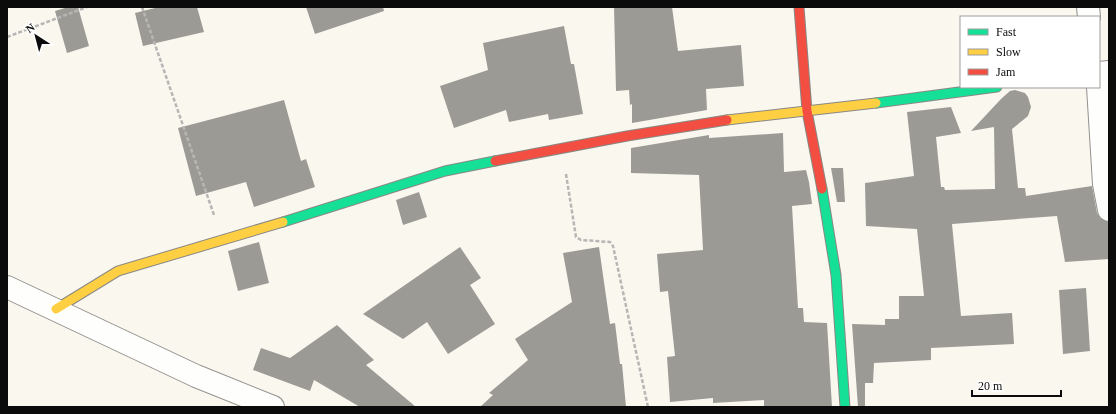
<svg xmlns="http://www.w3.org/2000/svg" width="1116" height="414" font-family="Georgia,serif">
	<style>
		.building { fill: #9c9a95 }
		.lines { fill: none; stroke-linecap: round; stroke-linejoin: round }
		.street-casing { stroke: #93918e; stroke-width: 24 }
		.fast-casing { stroke: #898884; stroke-width: 11 }
		.slow-casing { stroke: #898884; stroke-width: 11 }
		.jam-casing { stroke: #898884; stroke-width: 11 }
		.path { stroke: #b7b6b5; stroke-width: 2.5; stroke-dasharray: 4 2; stroke-linecap: butt }
		.street { stroke: #fefefd; stroke-width: 22 }
		.fast { stroke: #16e098; stroke-width: 9 }
		.slow { stroke: #ffcf43; stroke-width: 9 }
		.jam { stroke: #f24e42; stroke-width: 9 }
	</style>
	<rect width="100%" height="100%" fill="#faf7ef"/>
	<!-- building -->
	<g class="building">
		<polygon points="68,7 78,7 89,46 67,53 55,11"/>
		<polygon points="159,7 197,7 204,32 143,46 135,13"/>
		<polygon points="306,7 383,7 384,11 315,34"/>
		<polygon points="614,7 672,7 678,51 741,45 744,86 706,89 707,110 632,123 632,104 630,105 629,90 616,91"/>
		<polygon points="564,26 571,64 574,64 583,114 549,120 548,114 509,122 506,110 454,128 440,86 488,70 483,43"/>
		<polygon points="1015,90 1025,93 1028,97 1031,107 1028,116 1012,129 1018,188 1025,188 1026,196 1092,186 1097,213 1100,218 1109,222 1109,259 1065,262 1057,216 952,224 961,316 1012,313 1014,344 931,348 931,360 874,363 873,383 865,383 865,407 858,407 852,324 885,325 885,319 899,319 899,296 924,296 917,229 866,226 865,183 914,176 907,112 951,107 961,133 936,137 941,187 944,187 945,190 995,189 994,127 971,131 1001,99 1010,91"/>
		<polygon points="284,100 301,161 306,159 315,187 254,207 246,182 196,196 178,128"/>
		<polygon points="783,133 784,172 806,170 809,182 812,204 792,206 798,308 803,308 804,322 827,323 832,407 764,407 764,400 713,403 713,398 670,402 667,357 675,356 668,291 660,292 657,254 703,250 699,175 631,173 631,148 709,135 709,138"/>
		<polygon points="831,168 843,168 845,202 837,202"/>
		<polygon points="419,192 427,217 403,225 396,200"/>
		<polygon points="259,242 269,283 238,291 228,251"/>
		<polygon points="460,247 481,278 470,285 495,324 448,354 427,322 403,339 363,314"/>
		<polygon points="599,247 610,324 615,323 620,364 622,364 626,407 480,407 493,395 489,393 528,360 515,339 572,302 563,253"/>
		<polygon points="1086,288 1090,351 1063,354 1059,290"/>
		<polygon points="337,325 374,360 366,365 416,407 360,407 314,380 310,391 253,370 261,348 290,358"/>
	</g>
	<g class="lines">
		<defs>
			<g id="street">
				<polyline points="1088,7 1089,17"/>
				<polyline points="1099,73 1109,72"/>
				<polyline points="1098,87 1104,184 1109,210"/>
				<polyline points="7,287 196,376 273,407"/>
			</g>
			<g id="fast">
				<polyline points="876,103 997,87"/>
				<polyline points="822,189 836,275 845,407"/>
				<polyline points="283,222 445,171 495,161"/>
			</g>
			<g id="slow">
				<polyline points="727,120 876,103"/>
				<polyline points="56,309 118,271 283,222"/>
			</g>
			<g id="jam">
				<polyline points="799,7 807,111 822,189"/>
				<polyline points="495,161 627,136 727,120"/>
			</g>
		</defs>
		<!-- street casing -->
		<use href="#street" class="street-casing"/>
		<!-- fast casing -->
		<use href="#fast" class="fast-casing"/>
		<!-- slow casing -->
		<use href="#slow" class="slow-casing"/>
		<!-- jam casing -->
		<use href="#jam" class="jam-casing"/>
		<!-- path -->
		<g class="path">
			<polyline points="142,7 214,215"/>
			<polyline points="7,37 87,7"/>
			<polyline points="566,174 576,237 581,240 610,242 613,246 648,407"/>
		</g>
		<!-- street -->
		<use href="#street" class="street"/>
		<!-- fast -->
		<use href="#fast" class="fast"/>
		<!-- slow -->
		<use href="#slow" class="slow"/>
		<!-- jam -->
		<use href="#jam" class="jam"/>
	</g>
	<!-- border -->
	<rect width="1116" height="414" fill="none" stroke="#0b0b0b" stroke-width="16"/>
	<!-- legend -->
	<rect x="960" y="16" width="140" height="72" fill="#ffffff" stroke="#9d9d9d"/>
	<rect x="968" y="29" width="20" height="6" fill="#16e098" stroke="#9d9d9d"/>
	<text x="996" y="36" font-size="12" fill="#0b0b0b">Fast</text>
	<rect x="968" y="49" width="20" height="6" fill="#ffcf43" stroke="#9d9d9d"/>
	<text x="996" y="56" font-size="12" fill="#0b0b0b">Slow</text>
	<rect x="968" y="69" width="20" height="6" fill="#f24e42" stroke="#9d9d9d"/>
	<text x="996" y="76" font-size="12" fill="#0b0b0b">Jam</text>
	<!-- north arrow -->
	<g transform="translate(36 36) rotate(324)" stroke="#ffffff" stroke-width="3" paint-order="stroke">
	<path d="M0-3L7 15L0 10L-7 15Z" fill="#0b0b0b"/>
	<text y="-6" font-size="11" font-weight="bold" text-anchor="middle" fill="#0b0b0b">N</text>
	</g>
	<!-- scale -->
	<path d="M972 390v6h89v-6" fill="none" stroke="#0b0b0b" stroke-width="2"/>
	<text x="978" y="390" font-size="12" fill="#0b0b0b" stroke="#ffffff" stroke-width="3" paint-order="stroke">20 m</text>
</svg>
